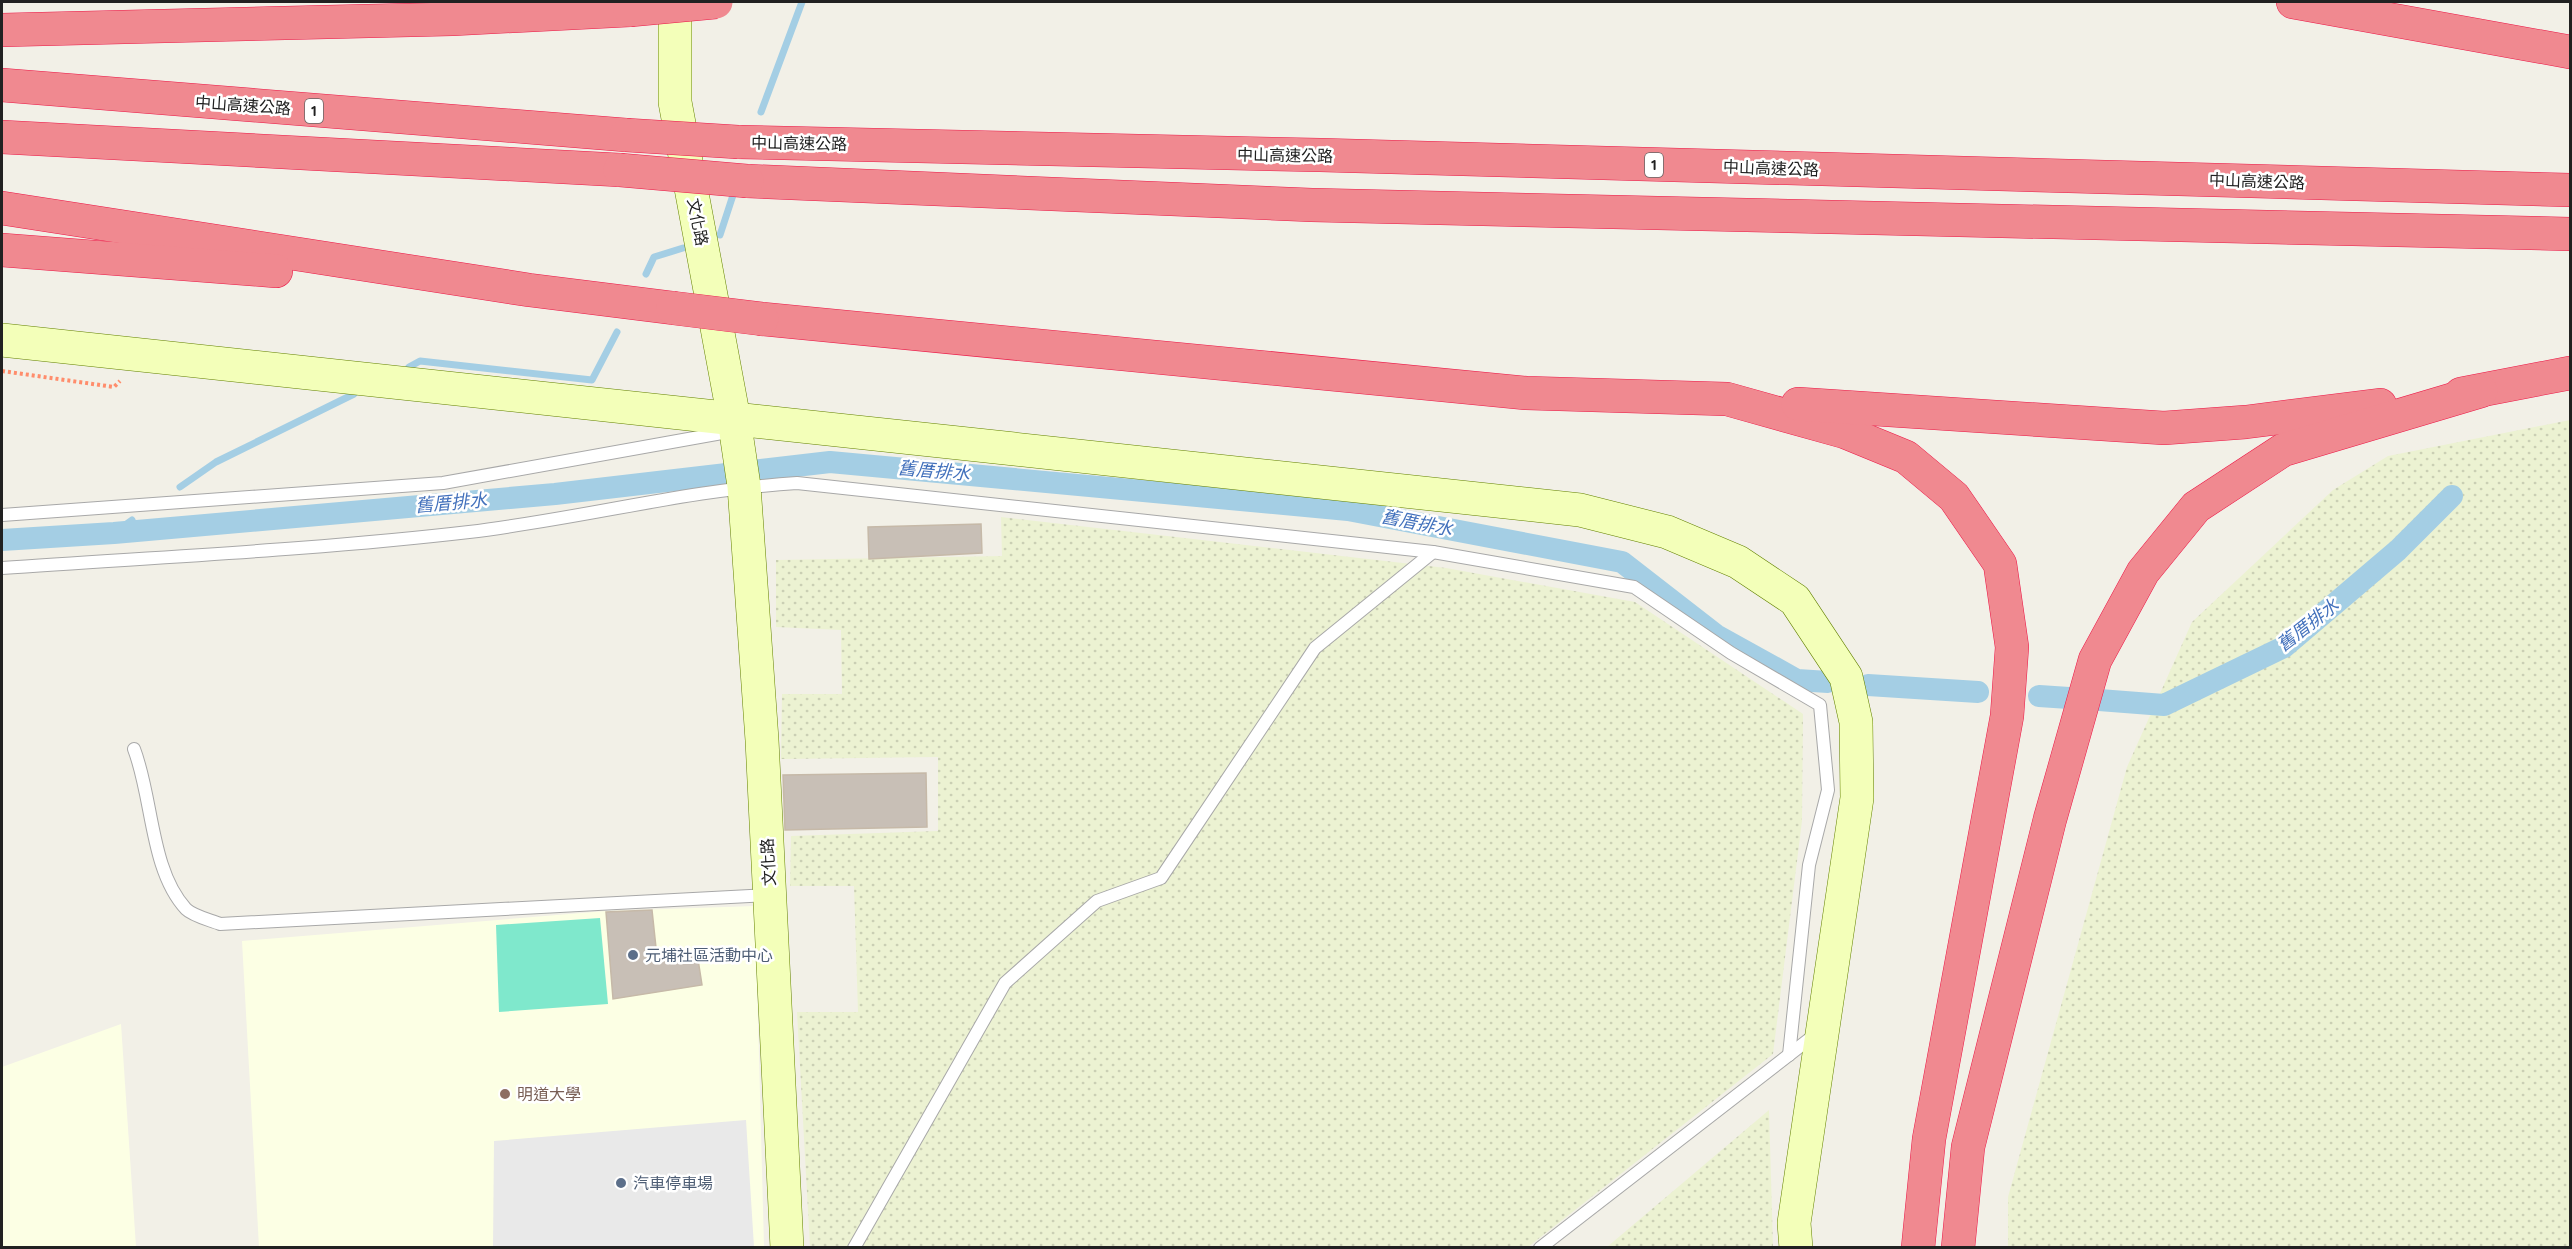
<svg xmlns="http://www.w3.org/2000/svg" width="2572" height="1249" font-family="Quicksand,'Noto Sans TC',sans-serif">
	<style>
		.education { fill: #fcffe4 }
		.farmland { fill: url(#farmland-dots) }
		.pitch { fill: #7fe8cc }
		.parking { fill: #e9e9e9 }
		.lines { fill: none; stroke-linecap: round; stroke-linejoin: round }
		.stream { stroke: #a4cee4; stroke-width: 7 }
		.canal { stroke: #a4cee4; stroke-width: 22 }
		.building { fill: #c8bfb6; stroke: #c6b9a8; stroke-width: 1.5 }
		.lane-casing { stroke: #a8a8a8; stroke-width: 14 }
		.secondary-casing { stroke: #638100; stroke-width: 34 }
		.highway-casing { stroke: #ec1847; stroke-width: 34 }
		.path { stroke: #ff8d6c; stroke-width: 4; stroke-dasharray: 3 3; stroke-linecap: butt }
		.lane { stroke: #fff; stroke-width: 12 }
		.secondary { stroke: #f3ffb9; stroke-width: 33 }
		.highway { stroke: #f08990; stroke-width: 33 }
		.highway-bridge-casing { stroke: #ec1847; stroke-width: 34; stroke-linecap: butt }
		.highway-bridge { stroke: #f08990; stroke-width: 33 }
		.service-dot { fill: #5c6f8a; stroke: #fff; stroke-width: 2 }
		.education-dot { fill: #8d6e63; stroke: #fff; stroke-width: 2 }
		.labels { text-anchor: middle; stroke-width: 5; stroke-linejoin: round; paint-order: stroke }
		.shield { fill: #fff; stroke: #646464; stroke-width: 1.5 }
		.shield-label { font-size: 15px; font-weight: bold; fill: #212121 }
		.street-label { font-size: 16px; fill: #212121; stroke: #fff }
		.service-label { font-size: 16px; fill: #4e5e75; stroke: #fff; text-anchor: start }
		.education-label { font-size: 16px; fill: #785e54; stroke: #fff; text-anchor: start }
		.water-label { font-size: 18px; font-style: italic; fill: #4371bc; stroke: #fff }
	</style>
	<defs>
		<pattern id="farmland-dots" width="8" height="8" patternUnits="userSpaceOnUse" patternTransform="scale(1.5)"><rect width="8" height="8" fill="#ecf2d2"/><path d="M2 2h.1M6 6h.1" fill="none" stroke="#cacfb4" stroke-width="1.8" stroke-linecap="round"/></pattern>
	</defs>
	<rect width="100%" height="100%" fill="#f2f0e7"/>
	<!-- education -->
	<g class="education">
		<polygon points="755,906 764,1247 259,1247 242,941 606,911"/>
		<polygon points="121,1024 136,1247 2,1247 2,1067"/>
	</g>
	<!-- farmland -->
	<g class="farmland">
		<polygon points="2570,420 2570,1247 2008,1247 2008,1197 2127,767 2192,622 2333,490 2388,456"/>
		<polygon points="1001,517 1446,568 1635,602 1803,714 1802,821 1773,1054 1528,1247 810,1247 797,1012 858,1012 854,886 790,886 791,836 938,831 938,757 781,759 782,694 842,694 841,630 776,627 776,560 1002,556"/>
		<polygon points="1769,1110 1773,1247 1607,1247"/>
	</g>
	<!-- pitch -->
	<polygon class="pitch" points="600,918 608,1004 499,1012 496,925"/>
	<!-- parking -->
	<polygon class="parking" points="746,1120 754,1247 493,1247 494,1141"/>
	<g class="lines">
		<!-- stream -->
		<g class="stream">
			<polyline points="761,112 802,2"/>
			<polyline points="720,235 735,189"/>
			<polyline points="646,274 654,257 683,248"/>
			<polyline points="409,367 420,361 592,380 617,332"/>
			<polyline points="180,487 216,462 354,394"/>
			<polyline points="114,533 132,520"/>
		</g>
		<!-- canal -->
		<g class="canal">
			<polyline points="2,540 114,533 555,494 830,462 1348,510 1622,562 1716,635 1797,680 1828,682"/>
			<polyline points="1868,685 1978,692"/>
			<polyline points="2039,696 2069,698"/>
			<polyline points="2099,700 2164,705 2284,647 2398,550 2452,496"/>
		</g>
	</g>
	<!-- building -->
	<g class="building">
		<polygon points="981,524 982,553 869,559 868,527"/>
		<polygon points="926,773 927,827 785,830 783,775"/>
		<polygon points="652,910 657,957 697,953 702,985 613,999 606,912"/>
	</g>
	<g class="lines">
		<defs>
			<g id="lane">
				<polyline points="2,515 443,483 733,431"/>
				<path d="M2,568c155,-11 312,-18 467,-36 110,-13 217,-42 328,-49l636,69 201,35 97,66 89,52 8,85 -19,75 -20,190"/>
				<path d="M134,749c19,49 16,121 52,160 7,7 24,11 34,15l547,-29"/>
				<polyline points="854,1248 1005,983 1097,901 1161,878 1315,648 1433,552"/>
				<polyline points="1540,1248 1816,1034"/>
			</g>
			<g id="secondary">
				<polyline points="675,2 675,102 734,419 744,486 762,740 787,1248"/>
				<polyline points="2,340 1580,510 1667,532 1738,562 1795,600 1846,677 1856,722 1857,798 1794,1223 1796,1248"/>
			</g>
			<g id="highway">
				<polyline points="2293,2 2570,52"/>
				<polyline points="2,30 452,19 630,10"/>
				<polyline points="2,85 626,135"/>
				<polyline points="2,137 620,170"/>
				<polyline points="738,142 1320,155 2570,190"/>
				<polyline points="747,181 1312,205 2570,234"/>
				<polyline points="2,208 529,290 673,308"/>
				<polyline points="2,250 276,271"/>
				<polyline points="762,319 1526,393 1727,399 1845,432 1906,457 1954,497 2000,564 2012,647 2007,716 1929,1139 1918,1248"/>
				<polyline points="2461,394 2570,373"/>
				<polyline points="1798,404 2164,428 2246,422 2380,405"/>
				<polyline points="1958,1248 1968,1147 2050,819 2095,660 2143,572 2196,507 2283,450 2481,391"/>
			</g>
		</defs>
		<!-- lane casing -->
		<use href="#lane" class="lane-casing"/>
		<!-- secondary casing -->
		<use href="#secondary" class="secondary-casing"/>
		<!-- highway casing -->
		<use href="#highway" class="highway-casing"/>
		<!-- path -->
		<polyline class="path" points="2,371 114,387 120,381"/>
		<!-- lane -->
		<use href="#lane" class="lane"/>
		<!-- secondary -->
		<use href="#secondary" class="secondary"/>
		<!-- highway -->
		<use href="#highway" class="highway"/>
		<defs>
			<g id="highway-bridge">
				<polyline points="630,10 716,2"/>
				<polyline points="626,135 738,142"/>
				<polyline points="620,170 747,181"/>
				<polyline points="673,308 762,319"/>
			</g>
		</defs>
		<!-- highway-bridge casing -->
		<use href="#highway-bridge" class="highway-bridge-casing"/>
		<!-- highway-bridge -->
		<use href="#highway-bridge" class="highway-bridge"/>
	</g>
	<!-- markers -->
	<g class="service-dot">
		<circle cx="633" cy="955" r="6"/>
		<circle cx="621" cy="1183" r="6"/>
	</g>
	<circle class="education-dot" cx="505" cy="1094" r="6"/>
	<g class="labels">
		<!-- shield labels -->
		<g class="shield">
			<rect x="305" y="99" width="18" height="24" rx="4.5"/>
			<rect x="1645" y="153" width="18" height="24" rx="4.5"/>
		</g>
		<g class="shield-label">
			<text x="314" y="116">1</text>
			<text x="1654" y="170">1</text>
		</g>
		<!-- street labels -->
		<g class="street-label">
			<text transform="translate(243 105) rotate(4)" y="6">中山高速公路</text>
			<text transform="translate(799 143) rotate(1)" y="6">中山高速公路</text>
			<text transform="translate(1285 155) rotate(1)" y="6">中山高速公路</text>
			<text transform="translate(1771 168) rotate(2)" y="6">中山高速公路</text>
			<text transform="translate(2257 181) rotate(2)" y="6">中山高速公路</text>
			<text transform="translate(698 222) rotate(79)" y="6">文化路</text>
			<text transform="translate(768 862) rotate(-93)" y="6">文化路</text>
		</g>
		<!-- service labels -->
		<g class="service-label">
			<text x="645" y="961">元埔社區活動中心</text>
			<text x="633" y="1189">汽車停車場</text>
		</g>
		<!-- education labels -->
		<g class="education-label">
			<text x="517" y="1100">明道大學</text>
		</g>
		<!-- water labels -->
		<g class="water-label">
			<text transform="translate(934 471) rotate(5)" y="6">舊厝排水</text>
			<text transform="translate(451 503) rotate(-5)" y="6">舊厝排水</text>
			<text transform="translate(1417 523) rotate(11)" y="6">舊厝排水</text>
			<text transform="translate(2308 625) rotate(-38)" y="6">舊厝排水</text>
		</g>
	</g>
	<!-- border -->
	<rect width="2572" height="1249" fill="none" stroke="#212121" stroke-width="6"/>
</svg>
